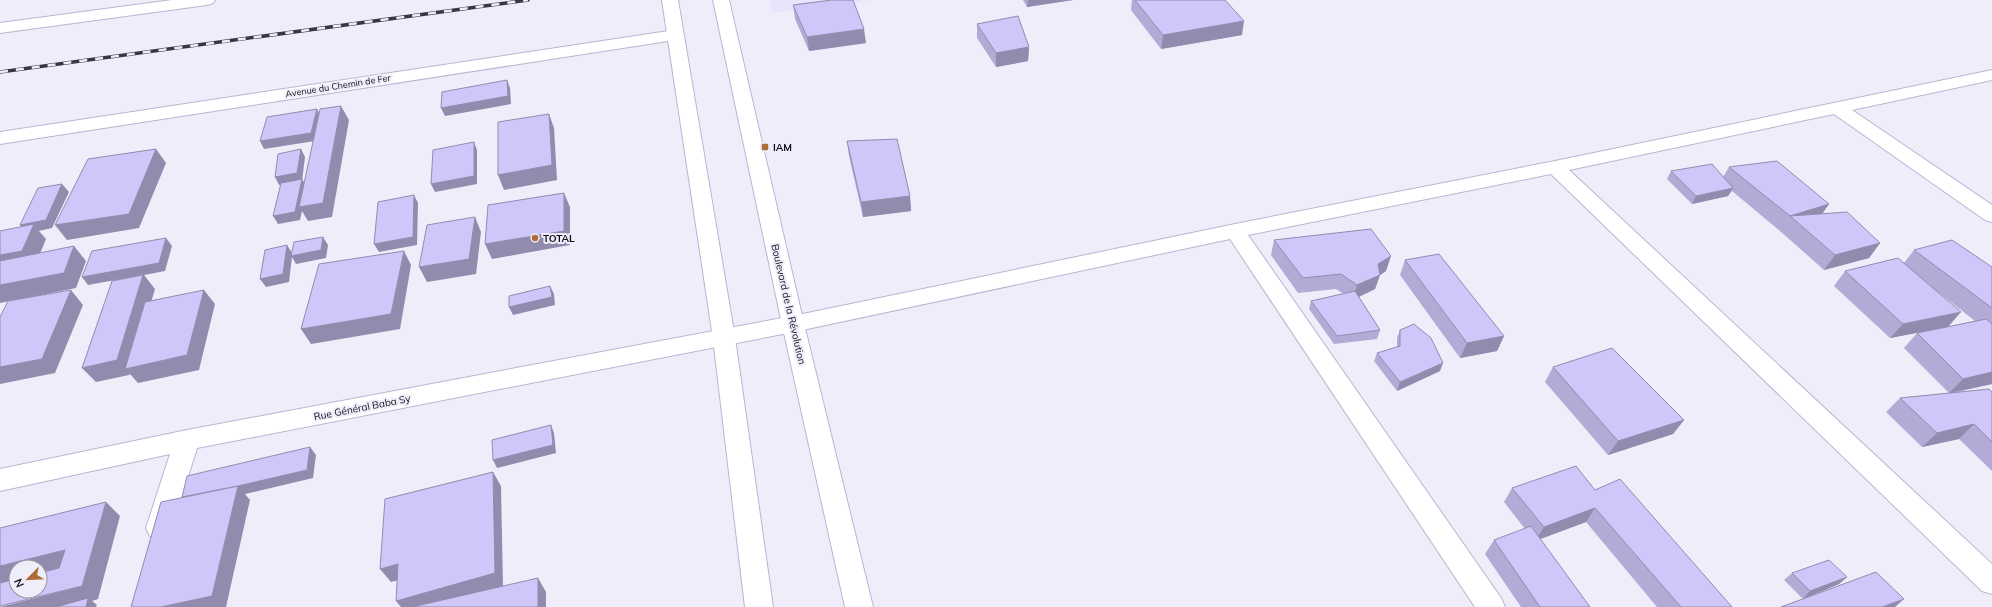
<svg xmlns="http://www.w3.org/2000/svg" width="1992" height="607" font-family="Mulish,sans-serif">
	<style>
		.built { fill: #e8e4fc }
		.lines { fill: none; stroke-linecap: round; stroke-linejoin: round }
		.minor-casing { stroke: #bab4d4; stroke-width: 2 }
		.secondary-casing { stroke: #bab4d4; stroke-width: 2 }
		.minor { fill: #fff; fill-rule: evenodd }
		.secondary { fill: #fff; fill-rule: evenodd }
		.rail-casing { stroke: #383642; stroke-width: 3.5 }
		.rail { stroke: #efedfa; stroke-width: 2.5; stroke-dasharray: 8; stroke-linecap: butt }
		.wall { fill: #b4aad6; fill-rule: evenodd }
		.shaded-wall { fill: #928bae }
		.building { fill: #d1c6f9; stroke: #928bae }
		.poi-dot { fill: #ad6d35; stroke: #efedfa; stroke-width: 1.5 }
		.labels { text-anchor: middle; stroke-width: 4; stroke-linejoin: round; paint-order: stroke }
		.far-street-label { font-size: 9px; fill: #110f1a; stroke: #efedfa }
		.poi-label { font-size: 10px; font-weight: bold; fill: #110f1a; stroke: #efedfa; text-anchor: start }
		.street-label { font-size: 10px; fill: #110f1a; stroke: #efedfa }
	</style>
	<rect width="100%" height="100%" fill="#efedfa"/>
	<!-- built -->
	<polygon class="built" points="769,0 873,0 773,13"/>
	<g class="lines">
		<defs>
			<g id="minor">
				<polygon points="172,0 215,0 213,3 207,5 0,33 0,23"/>
				<polygon points="675,30 681,31 683,35 681,39 0,144 0,132"/>
				<polygon points="1992,70 1992,80 1852,110 1992,205 1992,222 1985,220 1834,114 1569,170 1992,564 1992,594 1982,591 1551,174 1248,235 1501,598 1505,607 1475,607 1230,239 793,332 197,448 172,528 168,536 159,539 150,536 146,528 170,454 0,491 0,469 187,430 793,316 1235,224 1555,161"/>
			</g>
			<g id="secondary">
				<polygon points="662,0 678,0 735,338 773,607 745,607 713,338"/>
				<polygon points="713,0 729,0 804,324 873,607 845,607 782,324"/>
			</g>
		</defs>
		<!-- minor casing -->
		<use href="#minor" class="minor-casing"/>
		<!-- secondary casing -->
		<use href="#secondary" class="secondary-casing"/>
		<!-- minor -->
		<use href="#minor" class="minor"/>
		<!-- secondary -->
		<use href="#secondary" class="secondary"/>
		<defs>
			<polyline id="rail" points="0,72 528,0"/>
		</defs>
		<!-- rail casing -->
		<use href="#rail" class="rail-casing"/>
		<!-- rail -->
		<use href="#rail" class="rail"/>
	</g>
	<!-- wall -->
	<g class="wall">
		<polygon points="1023,0 1073,0 1027,7"/>
		<polygon points="1132,0 1225,0 1242,35 1161,49 1131,10"/>
		<polygon points="793,5 866,43 809,51 795,19"/>
		<polygon points="977,24 1029,47 1028,61 996,67 977,38"/>
		<polygon points="847,141 910,196 911,211 863,217 849,156"/>
		<polygon points="1729,167 1829,204 1822,214 1880,243 1869,258 1824,270 1780,231 1732,191 1728,196 1692,204 1667,179 1671,171 1723,177"/>
		<polygon points="1274,240 1386,271 1380,275 1375,289 1359,297 1380,330 1377,339 1334,344 1309,309 1311,301 1344,294 1336,289 1298,293 1271,255"/>
		<path d="M1914,250l78,17v117l-39,9 39,-1v79l-33,-32 -37,8 -36,-35 14,-14 49,-5 -45,-45 13,-15 20,-4 -47,9 -56,-52 11,-15 59,-8zM1938,292l37,29 -27,6z"/>
		<polygon points="1405,260 1504,336 1497,351 1460,358 1400,275"/>
		<polygon points="1400,330 1440,371 1397,391 1374,361 1377,353 1397,347 1397,338"/>
		<polygon points="1553,367 1684,420 1673,434 1608,455 1545,382"/>
		<polygon points="1512,488 1595,490 1732,607 1657,607 1586,522 1540,539 1590,607 1521,607 1485,554 1494,540 1525,529 1504,502"/>
		<polygon points="1792,573 1847,577 1839,584 1803,599 1784,580"/>
	</g>
	<!-- shaded-wall -->
	<g class="shaded-wall">
		<polygon points="1028,0 1073,0 1027,7"/>
		<polygon points="1244,21 1242,35 1161,49 1163,35"/>
		<polygon points="864,29 866,43 809,51 807,37"/>
		<polygon points="1029,47 1028,61 996,67 996,53"/>
		<polygon points="507,80 510,88 511,104 445,116 441,108"/>
		<polygon points="341,106 349,120 332,217 308,221 302,211 300,220 278,224 273,216 302,179 307,187"/>
		<polygon points="317,109 321,117 315,141 264,149 260,141"/>
		<polygon points="549,114 554,128 557,180 504,190 498,175"/>
		<polygon points="474,142 477,150 477,184 435,192 431,184"/>
		<polygon points="156,149 166,163 139,228 67,240 55,225"/>
		<polygon points="301,149 305,157 302,181 279,185 275,177"/>
		<polygon points="62,184 69,192 52,228 39,231 46,239 35,266 0,273 0,255 26,233 20,225"/>
		<polygon points="1733,188 1728,196 1692,204 1696,196"/>
		<polygon points="564,193 570,207 570,245 492,259 485,244"/>
		<polygon points="414,195 418,203 417,245 379,252 374,244"/>
		<polygon points="910,196 911,211 863,217 861,202"/>
		<polygon points="1829,204 1819,218 1790,216"/>
		<polygon points="475,217 481,232 476,274 427,282 419,267"/>
		<polygon points="323,237 328,245 326,258 296,264 292,257 289,282 266,287 260,279 287,245 292,253"/>
		<polygon points="166,238 172,246 165,271 144,275 155,289 132,367 204,290 215,304 199,370 138,383 130,374 129,375 96,382 82,368 143,275 88,285 82,277"/>
		<polygon points="1880,243 1869,258 1824,270 1835,255"/>
		<polygon points="74,246 86,261 76,288 0,303 0,285"/>
		<polygon points="404,251 411,265 400,329 311,344 301,329"/>
		<polygon points="1391,256 1386,271 1380,275 1375,289 1352,300 1357,285 1378,264"/>
		<polygon points="550,286 554,294 555,305 513,315 509,307"/>
		<polygon points="71,290 83,305 55,373 0,384 0,367"/>
		<polygon points="1961,312 1948,327 1890,338 1903,324"/>
		<polygon points="1504,336 1497,351 1460,358 1467,343"/>
		<polygon points="1443,363 1440,371 1397,391 1400,382"/>
		<polygon points="1992,372 1992,384 1949,393 1963,379"/>
		<polygon points="1684,420 1673,434 1608,455 1618,441"/>
		<polygon points="1974,424 1959,439 1922,447 1937,433"/>
		<polygon points="551,425 554,433 556,453 497,468 493,460"/>
		<polygon points="310,447 316,455 313,478 245,494 250,500 226,607 161,607 238,486"/>
		<polygon points="493,472 501,486 503,587 433,607 401,607 396,601"/>
		<polygon points="106,502 120,516 98,599 92,601 97,605 96,607 0,607 82,586"/>
		<polygon points="1595,508 1586,522 1535,541 1544,527"/>
		<polygon points="65,550 80,564 40,574 40,567 16,567 16,580 0,584 0,566"/>
		<polygon points="398,564 408,578 391,582 380,569"/>
		<polygon points="1847,577 1839,584 1803,599 1810,591"/>
		<polygon points="538,578 546,592 546,607 538,607"/>
		<polygon points="1904,599 1895,607 1882,607"/>
	</g>
	<!-- building -->
	<g class="building">
		<polygon points="832,0 853,0 864,29 807,37 793,5"/>
		<polygon points="1135,0 1225,0 1244,21 1163,35"/>
		<polygon points="1018,16 1029,47 996,53 977,24"/>
		<polygon points="507,80 508,96 441,108 442,92"/>
		<polygon points="341,106 323,203 299,207 320,109"/>
		<polygon points="317,109 311,133 260,141 267,117"/>
		<polygon points="549,114 552,165 498,175 498,122"/>
		<polygon points="897,139 910,196 861,202 847,141"/>
		<polygon points="474,142 474,176 431,184 433,150"/>
		<polygon points="156,149 129,214 55,225 88,159"/>
		<polygon points="301,149 297,173 275,177 278,154"/>
		<polygon points="1777,161 1829,204 1790,216 1729,167"/>
		<polygon points="1712,164 1733,188 1696,196 1671,171"/>
		<polygon points="302,179 295,212 273,216 281,183"/>
		<polygon points="62,184 46,220 20,225 38,188"/>
		<polygon points="564,193 564,231 485,244 488,205"/>
		<polygon points="414,195 413,237 374,244 378,202"/>
		<polygon points="1847,212 1880,243 1835,255 1790,216"/>
		<polygon points="475,217 469,259 419,267 427,225"/>
		<polygon points="34,224 22,251 0,255 0,231"/>
		<polygon points="1371,229 1391,256 1378,264 1380,275 1357,285 1341,274 1303,278 1274,240"/>
		<polygon points="323,237 321,250 291,256 294,242"/>
		<polygon points="166,238 159,263 82,277 92,251"/>
		<polygon points="1952,240 1992,267 1992,308 1914,250"/>
		<polygon points="287,245 283,274 260,279 265,250"/>
		<polygon points="74,246 64,273 0,285 0,261"/>
		<polygon points="404,251 391,314 301,329 319,264"/>
		<polygon points="1439,254 1504,336 1467,343 1405,260"/>
		<polygon points="1898,258 1961,312 1903,324 1845,271"/>
		<polygon points="143,275 117,360 82,368 112,281"/>
		<polygon points="550,286 552,297 509,307 509,296"/>
		<polygon points="71,290 42,359 0,367 0,317 8,301"/>
		<polygon points="204,290 187,355 125,369 145,302"/>
		<polygon points="1355,291 1380,330 1337,336 1311,301"/>
		<polygon points="1986,319 1992,324 1992,372 1963,379 1917,333"/>
		<polygon points="1414,324 1431,338 1443,363 1400,382 1377,353 1400,346 1400,330"/>
		<polygon points="1612,348 1684,420 1618,441 1553,367"/>
		<polygon points="1989,389 1992,392 1992,442 1974,424 1937,433 1900,398"/>
		<polygon points="551,425 553,445 493,460 492,440"/>
		<polygon points="310,447 307,470 238,486 182,497 187,476"/>
		<polygon points="1576,466 1595,490 1620,479 1732,607 1681,607 1595,508 1544,527 1512,488"/>
		<polygon points="493,472 495,573 396,601 398,564 380,569 385,499"/>
		<polygon points="238,486 212,596 161,607 131,607 161,502"/>
		<polygon points="106,502 82,586 0,606 0,583 16,579 16,591 40,591 40,573 59,568 65,550 0,566 0,528"/>
		<polygon points="1531,526 1590,607 1540,607 1494,540"/>
		<polygon points="1829,560 1847,577 1810,591 1792,573"/>
		<polygon points="1876,572 1904,599 1882,607 1781,607"/>
		<polygon points="538,578 538,607 412,607"/>
		<polygon points="88,598 86,607 56,607"/>
	</g>
	<!-- markers -->
	<g class="poi-dot">
		<rect x="761" y="143" width="8" height="8" rx="2"/>
		<circle cx="535" cy="238" r="4"/>
	</g>
	<g class="labels">
		<!-- far-street labels -->
		<g class="far-street-label">
			<text transform="translate(338 86) rotate(-9)" y="3">Avenue du Chemin de Fer</text>
		</g>
		<!-- poi labels -->
		<g class="poi-label">
			<text x="773" y="151">IAM</text>
			<text x="543" y="242">TOTAL</text>
		</g>
		<!-- street labels -->
		<g class="street-label">
			<text transform="translate(789 304) rotate(77)" y="4">Boulevard de la Révolution</text>
			<text transform="translate(362 407) rotate(-11)" y="4">Rue Général Baba Sy</text>
		</g>
	</g>
	<!-- north arrow -->
	<g transform="translate(28 579) rotate(246)"><circle r="19" fill="#efedfa" stroke="#9694a0"/>
	<path d="M0-3L7 15L0 10L-7 15Z" fill="#ad6d35"/>
	<text y="-6" font-size="11" font-weight="bold" text-anchor="middle" fill="#110f1a">N</text>
	</g>
</svg>
